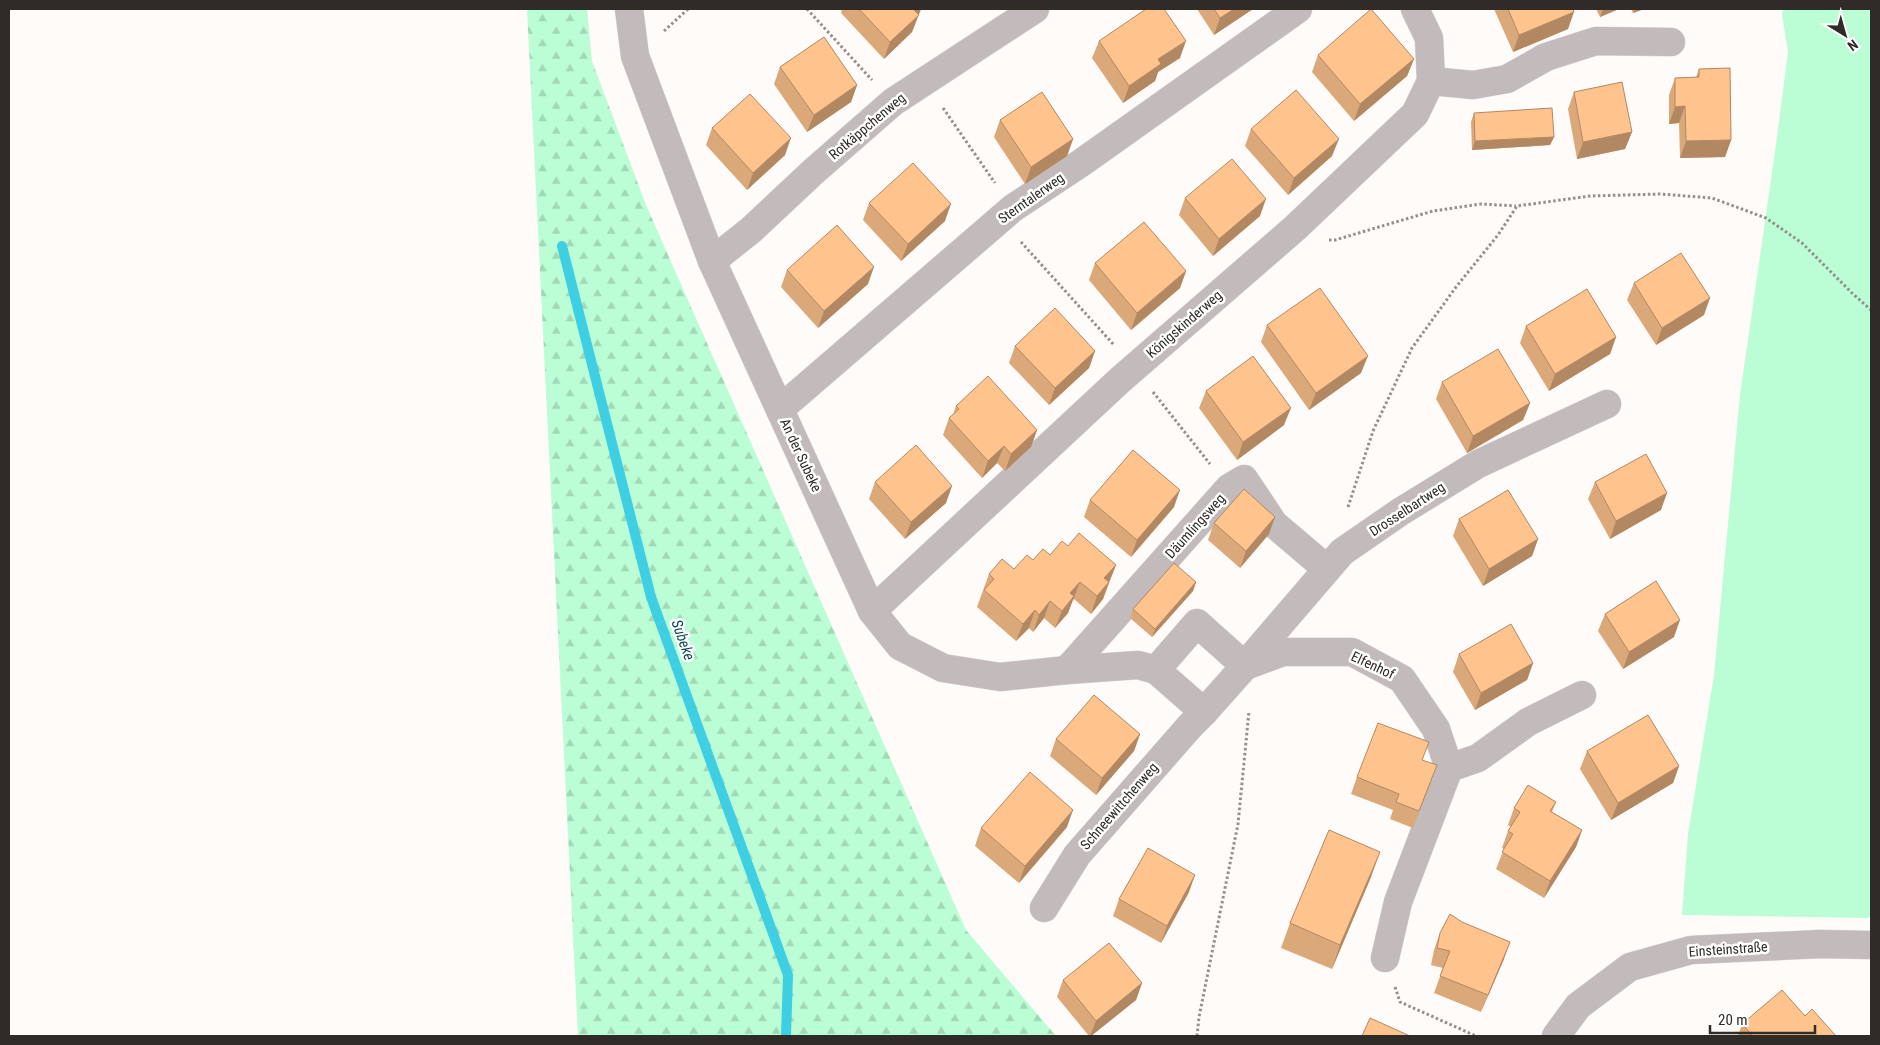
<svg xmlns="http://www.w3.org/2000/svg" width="1880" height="1045" font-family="'Roboto Condensed',sans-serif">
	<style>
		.grass { fill: #bbfdd5 }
		.forest { fill: url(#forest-firs) }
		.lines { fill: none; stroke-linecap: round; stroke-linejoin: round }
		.stream { stroke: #3ed0e2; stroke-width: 10 }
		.minor-casing { stroke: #d9d6d3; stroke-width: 29 }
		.path { stroke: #928f8c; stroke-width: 3; stroke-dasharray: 2.5 2.5; stroke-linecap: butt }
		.minor { stroke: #c2babb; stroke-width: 28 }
		.wall { fill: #dba87a }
		.shaded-wall { fill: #b28863 }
		.building { fill: #ffc38e; stroke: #b28863 }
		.labels { text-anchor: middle; stroke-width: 5; stroke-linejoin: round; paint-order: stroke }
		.street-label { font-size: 14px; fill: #2f2b27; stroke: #fff }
		.water-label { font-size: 15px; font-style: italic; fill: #05474e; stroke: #fff }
	</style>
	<defs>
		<pattern id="forest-firs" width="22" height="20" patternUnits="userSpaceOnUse" patternTransform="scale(1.25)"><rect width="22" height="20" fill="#bbfdd5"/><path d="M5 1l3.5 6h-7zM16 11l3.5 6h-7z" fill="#a1d9b7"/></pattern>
	</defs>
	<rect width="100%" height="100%" fill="#fefbf9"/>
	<!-- grass -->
	<polygon class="grass" points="1783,9 1871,9 1871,916 1868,918 1682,915 1688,834 1714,675 1740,395 1775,152 1788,52 1782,15"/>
	<!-- forest -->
	<polygon class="forest" points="527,9 587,9 592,61 646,205 966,930 1056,1036 578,1036"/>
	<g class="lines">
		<!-- stream -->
		<polyline class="stream" points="562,246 651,597 788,975 786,1036"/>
		<defs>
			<g id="minor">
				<polyline points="629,9 635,56 712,261 872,611 900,646 943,668 1000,677 1067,670 1138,665 1156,670 1204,712 1245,666 1197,623 1156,670"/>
				<polyline points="1431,81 1473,85 1507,79 1546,57 1596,41 1671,42"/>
				<polyline points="712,261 751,230 814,171 893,102 1035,9"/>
				<polyline points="780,409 1013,208 1081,163 1298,9"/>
				<polyline points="872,611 1120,380 1295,228 1415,114 1431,81 1429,38 1415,9"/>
				<polyline points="1245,665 1342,552 1400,512 1478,464 1607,404"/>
				<polyline points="1245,666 1283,652 1352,652 1402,679 1436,729 1449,768 1398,902 1385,958"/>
				<polyline points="1067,670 1229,488 1244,479 1274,524 1327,569"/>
				<polyline points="1449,768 1478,758 1528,722 1582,695"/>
				<polyline points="1044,908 1077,855 1190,726 1204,712"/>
				<polyline points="1556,1036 1578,1006 1630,967 1691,950 1820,944 1871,945"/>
			</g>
		</defs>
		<!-- minor casing -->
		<use href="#minor" class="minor-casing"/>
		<!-- path -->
		<g class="path">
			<polyline points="807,9 872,80"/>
			<polyline points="664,31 688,9"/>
			<polyline points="943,108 995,183"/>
			<polyline points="1329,240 1335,240 1433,211 1481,204 1516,206"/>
			<polyline points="1021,242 1114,345"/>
			<polyline points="1153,392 1210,464"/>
			<polyline points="1348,507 1373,431 1412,348 1456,287 1498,235 1517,206 1590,196 1660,194 1712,198 1766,218 1802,243 1852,293 1871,310"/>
			<polyline points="1395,987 1400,1002 1476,1036"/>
			<polyline points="1197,1036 1199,1017 1238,824 1249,711"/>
		</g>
		<!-- minor -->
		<use href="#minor" class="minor"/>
	</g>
	<!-- wall -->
	<g class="wall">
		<polygon points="842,9 921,9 912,32 884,59 841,13"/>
		<polygon points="1197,9 1253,9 1214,35"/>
		<polygon points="1494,9 1573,9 1568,29 1513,52"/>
		<polygon points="1596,9 1619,9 1600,17"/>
		<polygon points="1631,9 1644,9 1633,13"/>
		<polygon points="1099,41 1180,58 1158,72 1155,81 1123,103 1092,58"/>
		<polygon points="1318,55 1414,59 1407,76 1354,121 1312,72"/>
		<polygon points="780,67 857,85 851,102 807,132 774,84"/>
		<polygon points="1699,69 1731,140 1725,157 1680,158 1679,123 1669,124 1669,95 1675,78 1696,77"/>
		<polygon points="1574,92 1632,132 1625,149 1577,159 1568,109"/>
		<polygon points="1474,113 1554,137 1550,145 1472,150 1471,122"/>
		<polygon points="1000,120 1073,139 1067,156 1025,184 994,137"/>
		<polygon points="712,128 785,155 747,190 706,145"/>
		<polygon points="1251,129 1332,156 1288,195 1245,146"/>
		<polygon points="1185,198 1260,216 1213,256 1179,215"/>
		<polygon points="869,203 945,221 901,261 863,220"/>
		<polygon points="1095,263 1186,271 1180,288 1131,330 1089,280"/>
		<polygon points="787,270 868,284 818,328 781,287"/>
		<polygon points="1634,283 1704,315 1656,345 1627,300"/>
		<polygon points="1267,325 1361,373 1309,410 1261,342"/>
		<polygon points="1526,326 1616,337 1610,354 1549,391 1520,343"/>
		<polygon points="1015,346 1095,351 1089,368 1049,405 1009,363"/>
		<polygon points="1442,382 1530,403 1523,420 1467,453 1436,399"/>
		<polygon points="1206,391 1284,425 1237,460 1199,408"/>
		<polygon points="956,406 1037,430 1031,447 1005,471 997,463 982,478 943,435 949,418 953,415"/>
		<polygon points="875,482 946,503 905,539 869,499"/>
		<polygon points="1595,482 1661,510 1610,539 1588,499"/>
		<polygon points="1090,500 1174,507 1131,557 1084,517"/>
		<polygon points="1275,517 1269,534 1240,568 1208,540 1214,523"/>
		<polygon points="1459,519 1538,539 1532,556 1483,586 1453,536"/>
		<polygon points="1068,546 1116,565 1103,599 1091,614 1074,599 1072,601 1068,613 1055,628 1044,618 1033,632 1029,628 1016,641 977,607 989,574 1014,569 1033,560 1050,555"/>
		<polygon points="1196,582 1193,591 1152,637 1130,618 1133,609"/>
		<polygon points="1605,614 1674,637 1623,669 1598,631"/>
		<polygon points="1459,654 1533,663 1527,680 1475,710 1453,672"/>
		<polygon points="1140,734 1134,751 1096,795 1050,756 1056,739"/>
		<polygon points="1587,751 1679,766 1673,783 1611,820 1580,769"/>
		<polygon points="1423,760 1431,783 1413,828 1390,819 1393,810 1351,794 1357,777"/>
		<polygon points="1556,802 1552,812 1582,830 1576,847 1544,898 1496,869 1504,849 1502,848 1508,831 1511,827 1508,825 1514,808"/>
		<polygon points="1067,827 1019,883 975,846 981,828"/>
		<polygon points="1371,877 1332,969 1281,948 1290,923"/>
		<polygon points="1189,892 1161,943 1113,916 1119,899"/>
		<polygon points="1440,933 1504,959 1481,1012 1434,993 1443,968 1431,965 1434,950"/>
		<polygon points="1063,980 1142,983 1136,1000 1091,1036 1089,1036 1057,997"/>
		<polygon points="1805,1016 1836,1036 1738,1036 1742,1024"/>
	</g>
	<!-- shaded-wall -->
	<g class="shaded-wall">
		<polygon points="915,9 921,9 912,32 884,59 890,42"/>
		<polygon points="1234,9 1253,9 1214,35 1220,18"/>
		<polygon points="1603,9 1619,9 1600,17"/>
		<polygon points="1635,9 1644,9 1633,13"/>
		<polygon points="1574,12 1568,29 1513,52 1519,35"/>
		<polygon points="1186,41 1180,58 1158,72 1155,81 1123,103 1129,86 1158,59"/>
		<polygon points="1414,59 1407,76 1354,121 1360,104"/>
		<polygon points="857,85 851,102 807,132 814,115"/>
		<polygon points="1685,106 1679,123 1669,124 1675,107"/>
		<polygon points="1632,132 1625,149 1577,159 1583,142"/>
		<polygon points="1554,137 1550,145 1472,150 1475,141"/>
		<polygon points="791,138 785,155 747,190 753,173"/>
		<polygon points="1073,139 1067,156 1025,184 1031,167"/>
		<polygon points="1339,139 1332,156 1288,195 1294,178"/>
		<polygon points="1731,140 1725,157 1680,158 1686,141"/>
		<polygon points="1266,199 1260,216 1213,256 1219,239"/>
		<polygon points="951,204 945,221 901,261 908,244"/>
		<polygon points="874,267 868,284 818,328 824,311"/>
		<polygon points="1186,271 1180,288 1131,330 1137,313"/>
		<polygon points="1710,298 1704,315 1656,345 1662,328"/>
		<polygon points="1616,337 1610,354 1549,391 1555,374"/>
		<polygon points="1095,351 1089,368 1049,405 1055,388"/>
		<polygon points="1368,356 1361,373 1309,410 1316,393"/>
		<polygon points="1530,403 1523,420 1467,453 1473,436"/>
		<polygon points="1291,408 1284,425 1237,460 1243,442"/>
		<polygon points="1037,430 1031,447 1005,471 1011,454"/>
		<polygon points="1004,446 997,463 982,478 988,461"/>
		<polygon points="952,486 946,503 905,539 911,522"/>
		<polygon points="1180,490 1174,507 1131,557 1137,540"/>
		<polygon points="1667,493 1661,510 1610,539 1616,521"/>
		<polygon points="1275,517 1269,534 1240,568 1246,551"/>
		<polygon points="1538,539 1532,556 1483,586 1489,569"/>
		<polygon points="1116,565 1109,582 1104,578"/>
		<polygon points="1080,582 1068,613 1055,628 1062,611 1070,593"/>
		<polygon points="1109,582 1103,599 1091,614 1097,596"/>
		<polygon points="1196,582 1193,591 1152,637 1155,629"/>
		<polygon points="1050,601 1044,618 1033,632 1039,615"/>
		<polygon points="1035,610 1029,628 1016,641 1023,624"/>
		<polygon points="1680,620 1674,637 1623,669 1629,652"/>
		<polygon points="1533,663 1527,680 1475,710 1481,693"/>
		<polygon points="1140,734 1134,751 1096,795 1102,778"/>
		<polygon points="1679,766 1673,783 1611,820 1618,803"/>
		<polygon points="1073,810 1067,827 1019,883 1025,866"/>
		<polygon points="1582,830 1576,847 1544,898 1550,881"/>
		<polygon points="1380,852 1371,877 1332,969 1340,945"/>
		<polygon points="1195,875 1189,892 1161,943 1167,926"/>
		<polygon points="1510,942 1504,959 1481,1012 1488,995"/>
		<polygon points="1142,983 1136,1000 1091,1036 1090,1036 1096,1021"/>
	</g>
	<!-- building -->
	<g class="building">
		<polygon points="859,9 915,9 914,10 919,15 890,42"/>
		<polygon points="1146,9 1164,9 1186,41 1158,59 1161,64 1129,86 1099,41"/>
		<polygon points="1214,9 1234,9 1220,18"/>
		<polygon points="1371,9 1414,59 1360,104 1318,55"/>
		<polygon points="1508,9 1573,9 1574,12 1519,35"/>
		<polygon points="824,37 857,85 814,115 780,67"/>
		<polygon points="1730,68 1731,140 1686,141 1685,106 1675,107 1675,78 1699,77 1699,69"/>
		<polygon points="1622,82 1632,132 1583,142 1574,92"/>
		<polygon points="1296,90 1339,139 1294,178 1251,129"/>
		<polygon points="1042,92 1073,139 1031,167 1000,120"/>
		<polygon points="750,94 791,138 753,173 712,128"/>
		<polygon points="1552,108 1554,137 1475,141 1474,113"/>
		<polygon points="1232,159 1266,199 1219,239 1185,198"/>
		<polygon points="913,163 951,204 908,244 869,203"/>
		<polygon points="1144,222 1186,271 1137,313 1095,263"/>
		<polygon points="837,225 874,267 824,311 787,270"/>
		<polygon points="1681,253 1710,298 1662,328 1634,283"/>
		<polygon points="1320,288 1368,356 1316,393 1267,325"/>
		<polygon points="1587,289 1616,337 1555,374 1526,326"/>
		<polygon points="1055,308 1095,351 1055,388 1015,346"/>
		<polygon points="1498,349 1530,403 1473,436 1442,382"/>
		<polygon points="1253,356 1291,408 1243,442 1206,391"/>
		<polygon points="988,376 1037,430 1011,454 1004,446 988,461 949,418 959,409 956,406"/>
		<polygon points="916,445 952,486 911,522 875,482"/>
		<polygon points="1133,450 1180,490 1137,540 1090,500"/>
		<polygon points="1646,454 1667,493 1616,521 1595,482"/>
		<polygon points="1244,489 1275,517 1246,551 1214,523"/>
		<polygon points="1508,490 1538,539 1489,569 1459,519"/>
		<polygon points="1079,533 1116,565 1104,578 1109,582 1097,596 1080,582 1070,593 1074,596 1062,611 1050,601 1039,615 1035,610 1023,624 984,590 994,579 989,574 1002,559 1014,569 1027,555 1033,560 1043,549 1050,555 1062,541 1068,546"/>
		<polygon points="1174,563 1196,582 1155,629 1133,609"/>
		<polygon points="1656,581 1680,620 1629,652 1605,614"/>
		<polygon points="1511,624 1533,663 1481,693 1459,654"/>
		<polygon points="1094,695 1140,734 1102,778 1056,739"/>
		<polygon points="1648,715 1679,766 1618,803 1587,751"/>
		<polygon points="1378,723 1429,742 1422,760 1437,765 1419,811 1396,802 1399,794 1357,777"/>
		<polygon points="1030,772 1073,810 1025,866 981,828"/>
		<polygon points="1528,785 1556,802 1550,811 1582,830 1550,881 1502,852 1513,834 1508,831 1520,812 1514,808"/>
		<polygon points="1329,830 1380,852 1340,945 1290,923"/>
		<polygon points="1148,848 1195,875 1167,926 1119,899"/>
		<polygon points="1450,914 1462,922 1510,942 1488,995 1440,976 1450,951 1437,948 1440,933"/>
		<polygon points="1109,943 1142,983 1096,1021 1063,980"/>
		<polygon points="1782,990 1805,1016 1812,1009 1836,1036 1753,1036 1742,1024"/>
		<polygon points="1370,1018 1410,1036 1362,1036"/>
	</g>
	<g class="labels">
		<!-- street labels -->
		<g class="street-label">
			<text transform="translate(867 126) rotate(-40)" y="5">Rotkäppchenweg</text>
			<text transform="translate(1031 198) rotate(-35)" y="5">Sterntalerweg</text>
			<text transform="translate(1184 324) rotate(-41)" y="5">Königskinderweg</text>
			<text transform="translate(801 455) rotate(65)" y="5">An der Subeke</text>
			<text transform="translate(1407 509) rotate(-33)" y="5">Drosselbartweg</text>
			<text transform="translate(1195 526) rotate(-48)" y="5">Däumlingsweg</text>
			<text transform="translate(1373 665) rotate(25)" y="5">Elfenhof</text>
			<text transform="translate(1119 806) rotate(-49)" y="5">Schneewittchenweg</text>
			<text transform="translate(1728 949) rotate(-4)" y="5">Einsteinstraße</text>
		</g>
		<!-- water labels -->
		<g class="water-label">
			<text transform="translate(683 640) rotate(70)" y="5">Subeke</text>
		</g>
	</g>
	<!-- border -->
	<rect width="1880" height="1045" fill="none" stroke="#2f2b27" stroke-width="20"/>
	<!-- north arrow -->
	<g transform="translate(1845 35) rotate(143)" stroke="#ffffff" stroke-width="4" paint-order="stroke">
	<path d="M0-4L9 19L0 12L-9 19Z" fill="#2f2b27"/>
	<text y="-8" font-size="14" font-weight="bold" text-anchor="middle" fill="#2f2b27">N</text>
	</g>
	<!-- scale -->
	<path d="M1710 1025v8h105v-8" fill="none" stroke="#2f2b27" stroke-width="2.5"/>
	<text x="1718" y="1025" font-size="15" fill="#2f2b27" stroke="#ffffff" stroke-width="4" paint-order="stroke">20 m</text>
</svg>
